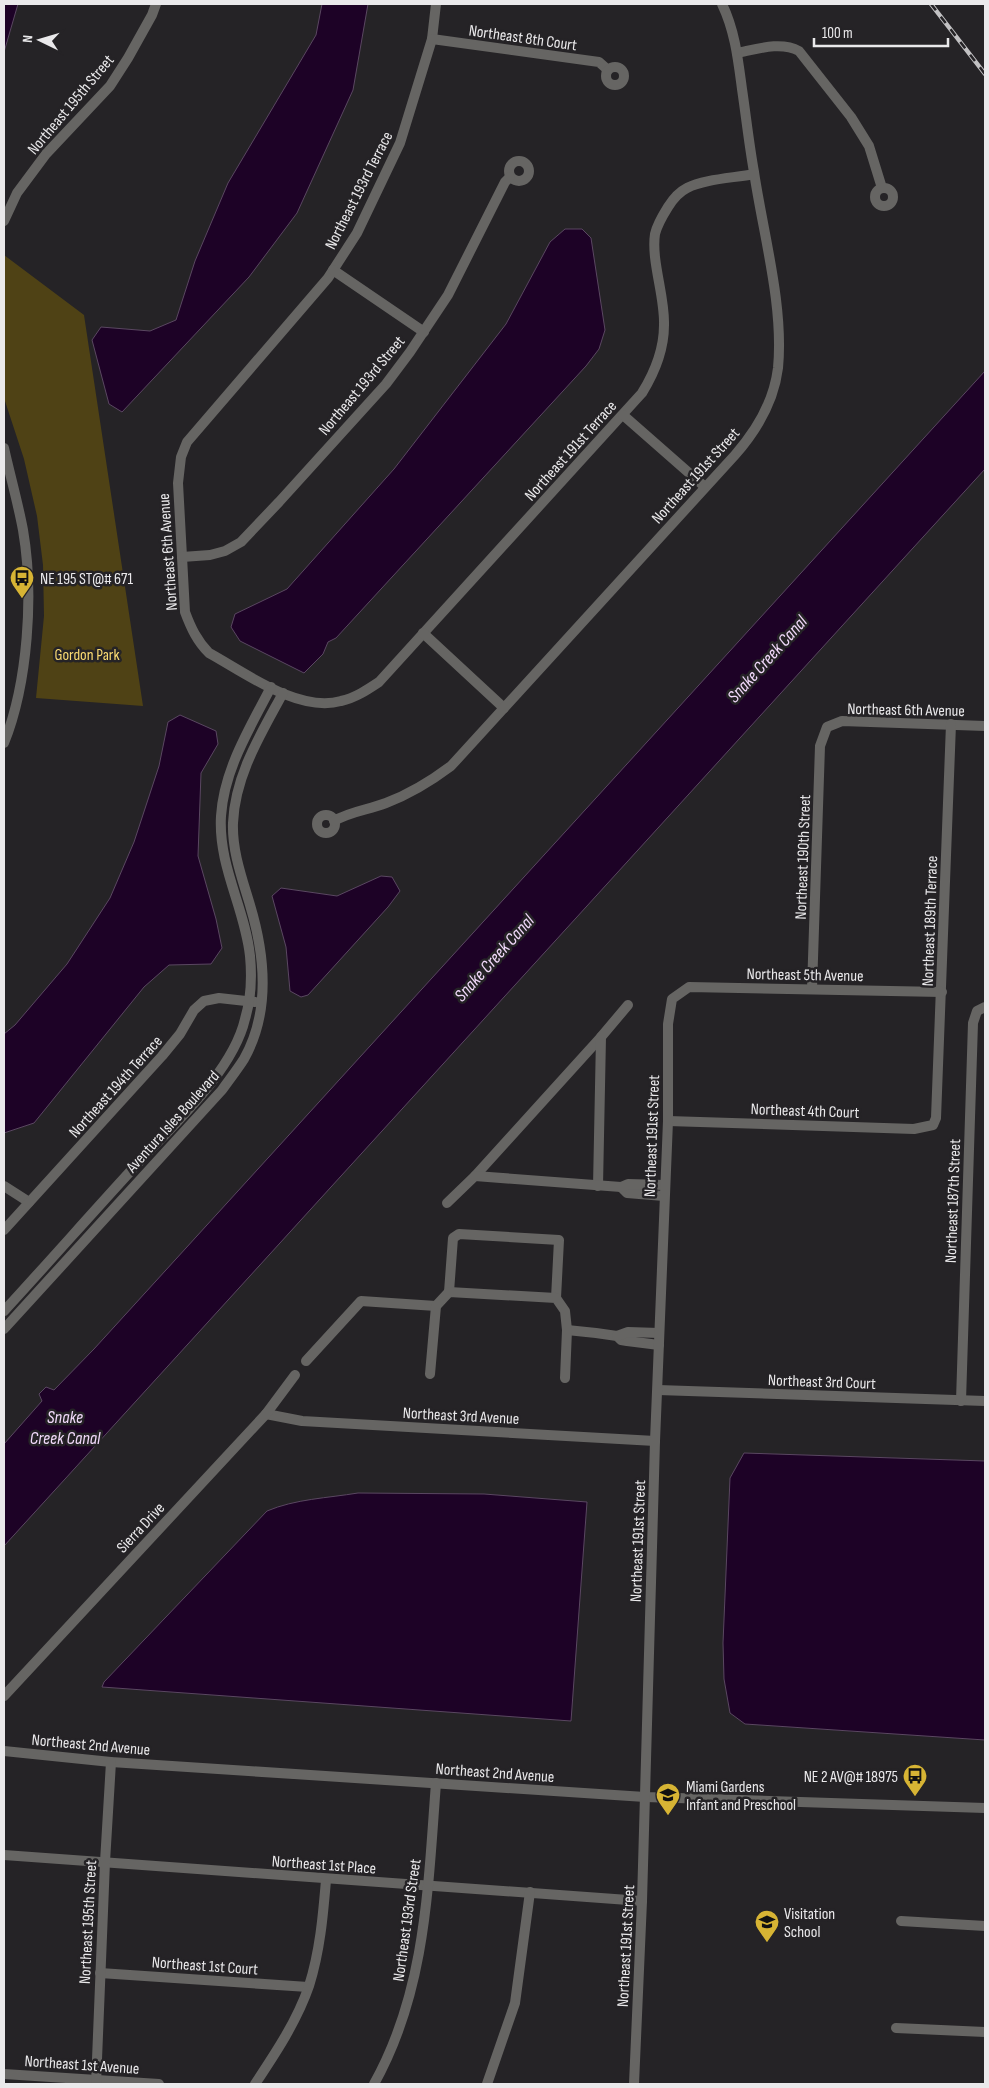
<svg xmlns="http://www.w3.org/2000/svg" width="989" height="2088" font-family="'Sofia Sans Condensed',sans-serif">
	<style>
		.green { fill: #4f4215 }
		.water { fill: #1d0226; stroke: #5a4761 }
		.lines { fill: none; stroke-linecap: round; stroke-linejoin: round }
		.minor { stroke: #666563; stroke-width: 10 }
		.rail-casing { stroke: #c2c1c3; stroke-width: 4.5 }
		.rail { stroke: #252326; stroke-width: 2.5; stroke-dasharray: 8; stroke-linecap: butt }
		.labels { text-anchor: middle; stroke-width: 5; stroke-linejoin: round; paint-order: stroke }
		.street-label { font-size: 16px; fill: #eae9eb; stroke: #252326 }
		.poi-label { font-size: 16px; fill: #eae9eb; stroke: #252326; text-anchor: start }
		.park-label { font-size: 16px; fill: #fada72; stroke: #252326 }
		.water-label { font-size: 18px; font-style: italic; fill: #f1d9fa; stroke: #252326 }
	</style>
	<rect width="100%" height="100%" fill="#252326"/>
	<!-- green -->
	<polygon class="green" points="4,255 84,315 143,706 36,698 44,616 43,565 37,516 24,459 4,398"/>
	<!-- water -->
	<g class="water">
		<polygon points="4,4 18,4 4,52"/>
		<polygon points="322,4 368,4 353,90 297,213 249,277 122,412 109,404 92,340 101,327 150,331 176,320 195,261 228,183 316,35"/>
		<polygon points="565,229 582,229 591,238 605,330 599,349 586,366 336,638 328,642 323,654 304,673 240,641 231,627 235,614 287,589 394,469 506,324 550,242"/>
		<polygon points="985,371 985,469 4,1546 4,1444 42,1401 39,1394 46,1387 54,1390 94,1349"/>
		<polygon points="180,715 216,731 218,744 201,773 198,856 216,919 222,948 211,964 169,965 144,987 34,1123 4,1133 4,1034 15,1025 67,964 110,898 134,842 159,766 168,722"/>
		<polygon points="381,876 392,877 400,891 388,907 308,995 301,997 290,991 286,947 272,896 281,888 337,896"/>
		<polygon points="744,1453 985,1461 985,1740 745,1724 730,1713 724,1679 723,1643 730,1478"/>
		<path d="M358,1493l126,1 103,8 -16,219 -469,-34 2,-5 163,-171c28,-12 61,-13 91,-18z"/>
	</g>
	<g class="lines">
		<!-- minor -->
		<g class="minor">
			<path d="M436,4l-4,35 -32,104 -43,90 -29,45 -141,164 -6,15 -3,26 7,129c6,16 12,29 24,41 35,19 89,60 132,48 14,-3 26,-11 38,-19l263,-289c13,-21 22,-43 22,-68 1,-29 -13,-64 -9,-91 2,-9 8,-19 13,-27 5,-8 11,-15 19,-19 17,-9 47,-10 67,-14"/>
			<polyline points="432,39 599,62 608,70"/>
			<path d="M737,53c20,-4 44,-12 62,-2l52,66 18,29 13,42"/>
			<circle cx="615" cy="76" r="9"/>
			<circle cx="519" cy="171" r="10"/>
			<circle cx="884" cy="197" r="9"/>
			<polyline points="4,221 17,193 46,154 110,86 128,58 152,15 156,4"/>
			<polyline points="333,270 424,332"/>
			<polyline points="623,415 705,487"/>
			<path d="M4,448c6,27 14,55 19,82 11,64 5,153 -19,213"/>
			<polyline points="182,557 210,555 225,551 241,542 279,502 386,384 410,352 448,295 505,182 510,177"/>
			<polyline points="423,633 504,708"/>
			<circle cx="326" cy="824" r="9"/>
			<path d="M334,821c17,-10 34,-11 52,-18 24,-9 45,-22 65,-37l284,-311c22,-25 39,-54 43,-87 6,-62 -15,-135 -24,-196 -5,-28 -8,-56 -12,-83 -4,-30 -7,-58 -20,-85"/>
			<polyline points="812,989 820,746 827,727 842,721 985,726"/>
			<polyline points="668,1121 914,1129 933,1125 936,1118 951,724"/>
			<polyline points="475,1176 601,1037"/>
			<polyline points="4,1186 29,1202"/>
			<polyline points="598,1186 601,1037 628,1005"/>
			<polyline points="621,1187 627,1193 664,1196"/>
			<polyline points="447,1203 475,1176 621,1187 628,1184 665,1185"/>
			<polyline points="4,1230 162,1056 180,1034 194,1010 204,1001 219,998 255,1002"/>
			<polyline points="449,1292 453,1238 459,1234 559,1240 556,1298"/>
			<path d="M4,1311c45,-49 89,-99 134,-148 36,-39 95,-92 107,-144 6,-20 7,-42 5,-63 -5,-48 -32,-90 -29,-140 3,-47 29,-88 50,-129"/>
			<path d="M4,1329l218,-239c7,-10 15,-20 22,-31 27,-48 21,-104 6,-154 -8,-27 -18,-54 -17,-82 2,-48 28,-89 50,-130"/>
			<polyline points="567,1330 596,1333 617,1336 621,1340 627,1341 659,1345"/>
			<polyline points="617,1336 628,1332 659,1333"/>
			<polyline points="306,1361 361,1301 436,1306"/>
			<polyline points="430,1374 436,1306 449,1292 556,1298 565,1311 567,1330 565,1378"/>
			<polyline points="658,1390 985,1401"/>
			<polyline points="961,1401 973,1023 977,1011 985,1007"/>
			<polyline points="266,1414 302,1421 655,1441"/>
			<polyline points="4,1696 266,1414 295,1375"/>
			<polyline points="4,1751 111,1762 645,1797 985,1808"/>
			<polyline points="4,1855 642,1901"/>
			<polyline points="901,1921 985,1926"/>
			<polyline points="100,1973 308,1987"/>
			<polyline points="896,2028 985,2032"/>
			<polyline points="4,2074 159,2084"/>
			<polyline points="96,2084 105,1862 111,1762"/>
			<path d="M255,2084c20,-30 42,-63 54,-98 11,-35 14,-70 17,-106"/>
			<path d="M374,2084c52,-93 54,-197 62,-301"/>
			<polyline points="487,2084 515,2003 530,1892"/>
			<polyline points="634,2084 642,1901 655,1441 668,1121 668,1024 672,999 689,987 942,992"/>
		</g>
		<defs>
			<polyline id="rail" points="931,4 985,74"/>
		</defs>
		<!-- rail casing -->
		<use href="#rail" class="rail-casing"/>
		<!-- rail -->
		<use href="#rail" class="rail"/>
	</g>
	<!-- icons -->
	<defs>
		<symbol id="bus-pin" viewBox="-11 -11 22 30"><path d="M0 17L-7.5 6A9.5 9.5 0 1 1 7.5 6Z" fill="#d7b434" stroke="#252326"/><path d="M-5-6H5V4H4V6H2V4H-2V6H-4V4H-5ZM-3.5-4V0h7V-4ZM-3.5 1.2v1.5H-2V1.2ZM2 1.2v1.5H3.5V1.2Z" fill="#111"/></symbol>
		<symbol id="school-pin" viewBox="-11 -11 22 30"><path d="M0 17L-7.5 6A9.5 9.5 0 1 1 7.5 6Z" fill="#d7b434" stroke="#252326"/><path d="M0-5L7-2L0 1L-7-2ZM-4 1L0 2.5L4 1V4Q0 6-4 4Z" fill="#111"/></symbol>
	</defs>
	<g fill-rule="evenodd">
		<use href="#bus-pin" x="8" y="564" width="28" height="38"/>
		<use href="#bus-pin" x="901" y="1762" width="28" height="38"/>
		<use href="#school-pin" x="654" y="1781" width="28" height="38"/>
		<use href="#school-pin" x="753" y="1908" width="28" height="38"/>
	</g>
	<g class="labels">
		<!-- street labels -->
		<g class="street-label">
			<text transform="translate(523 37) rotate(8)" y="6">Northeast 8th Court</text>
			<text transform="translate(70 104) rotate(-50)" y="6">Northeast 195th Street</text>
			<text transform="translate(358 190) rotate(-63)" y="6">Northeast 193rd Terrace</text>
			<text transform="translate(361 385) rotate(-50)" y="6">Northeast 193rd Street</text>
			<text transform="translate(570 450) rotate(-48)" y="6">Northeast 191st Terrace</text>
			<text transform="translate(695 475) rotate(-48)" y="6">Northeast 191st Street</text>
			<text transform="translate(167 552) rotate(-94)" y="6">Northeast 6th Avenue</text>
			<text transform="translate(906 709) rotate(1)" y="6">Northeast 6th Avenue</text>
			<text transform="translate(802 857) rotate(-88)" y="6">Northeast 190th Street</text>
			<text transform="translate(929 921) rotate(-88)" y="6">Northeast 189th Terrace</text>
			<text transform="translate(805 974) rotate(1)" y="6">Northeast 5th Avenue</text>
			<text transform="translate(115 1086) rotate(-48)" y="6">Northeast 194th Terrace</text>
			<text transform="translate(805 1110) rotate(2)" y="6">Northeast 4th Court</text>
			<text transform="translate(172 1121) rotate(-48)" y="6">Aventura Isles Boulevard</text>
			<text transform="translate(651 1136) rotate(-88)" y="6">Northeast 191st Street</text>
			<text transform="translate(952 1201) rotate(-88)" y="6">Northeast 187th Street</text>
			<text transform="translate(822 1381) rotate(2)" y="6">Northeast 3rd Court</text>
			<text transform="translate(461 1415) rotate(3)" y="6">Northeast 3rd Avenue</text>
			<text transform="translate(140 1527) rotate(-47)" y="6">Sierra Drive</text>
			<text transform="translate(637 1541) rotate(-88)" y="6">Northeast 191st Street</text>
			<text transform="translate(91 1744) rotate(5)" y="6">Northeast 2nd Avenue</text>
			<text transform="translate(495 1772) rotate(4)" y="6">Northeast 2nd Avenue</text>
			<text transform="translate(324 1864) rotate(4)" y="6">Northeast 1st Place</text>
			<text transform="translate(406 1920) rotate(-82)" y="6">Northeast 193rd Street</text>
			<text transform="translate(87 1922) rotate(-87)" y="6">Northeast 195th Street</text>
			<text transform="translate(625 1946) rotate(-87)" y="6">Northeast 191st Street</text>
			<text transform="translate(205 1965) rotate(4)" y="6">Northeast 1st Court</text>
			<text transform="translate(82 2064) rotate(4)" y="6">Northeast 1st Avenue</text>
		</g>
		<!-- poi labels -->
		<g class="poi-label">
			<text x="40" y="584">NE 195 ST@# 671</text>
			<text x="898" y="1782" text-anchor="end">NE 2 AV@# 18975</text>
			<text x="686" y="1792">Miami Gardens<tspan x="686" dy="18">Infant and Preschool</tspan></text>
			<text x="784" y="1919">Visitation<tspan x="784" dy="18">School</tspan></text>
		</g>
		<!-- park labels -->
		<g class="park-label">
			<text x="87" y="660">Gordon Park</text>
		</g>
		<!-- water labels -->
		<g class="water-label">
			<text transform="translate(767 659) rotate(-48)" y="6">Snake Creek Canal</text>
			<text transform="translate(494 958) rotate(-48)" y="6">Snake Creek Canal</text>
			<text x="65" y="1423">Snake<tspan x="65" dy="21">Creek Canal</tspan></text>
		</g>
	</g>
	<!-- border -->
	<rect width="989" height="2088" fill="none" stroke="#eae9eb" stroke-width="10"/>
	<!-- north arrow -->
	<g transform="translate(40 40) rotate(275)" stroke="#252326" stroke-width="4" paint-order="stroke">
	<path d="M0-4L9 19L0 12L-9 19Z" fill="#eae9eb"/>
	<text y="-8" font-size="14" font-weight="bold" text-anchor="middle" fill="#eae9eb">N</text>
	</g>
	<!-- scale -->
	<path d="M814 38v8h134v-8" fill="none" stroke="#eae9eb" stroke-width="2.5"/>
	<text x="822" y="38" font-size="15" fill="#eae9eb" stroke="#252326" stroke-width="4" paint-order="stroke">100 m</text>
</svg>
